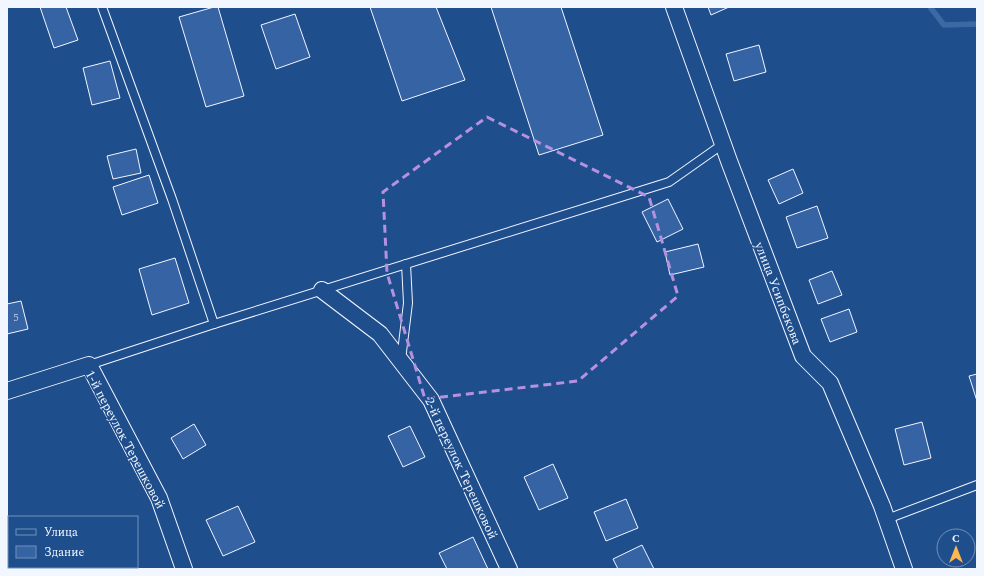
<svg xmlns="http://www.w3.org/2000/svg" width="984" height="576" font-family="Spectral,serif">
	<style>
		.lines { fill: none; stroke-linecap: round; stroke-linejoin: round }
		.stream { stroke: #3b69a3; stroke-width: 5.5 }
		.building { fill: #3563a3; stroke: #f2f6ff }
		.service-casing { stroke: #f2f6ff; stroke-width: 10 }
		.minor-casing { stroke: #f2f6ff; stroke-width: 18 }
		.service { stroke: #1f4e8c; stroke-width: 8 }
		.minor { stroke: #1f4e8c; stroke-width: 16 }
		.marked { fill: none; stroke: #b691df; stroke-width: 3; stroke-dasharray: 8 5; stroke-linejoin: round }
		.labels { text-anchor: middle; stroke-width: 3; stroke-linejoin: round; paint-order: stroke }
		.number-label { font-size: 11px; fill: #c3d1e8 }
		.street-label { font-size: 13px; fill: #f2f6ff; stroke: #1f4e8c }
	</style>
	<rect width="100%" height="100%" fill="#1f4e8c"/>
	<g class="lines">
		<!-- stream -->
		<polyline class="stream" points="930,7 944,25 977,24"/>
	</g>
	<!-- building -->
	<g class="building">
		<polygon points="40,7 66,7 78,40 54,48"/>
		<polygon points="214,7 218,7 244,96 206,107 179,17"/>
		<polygon points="370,7 436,7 465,80 402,101"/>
		<polygon points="491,7 561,7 603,135 539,155"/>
		<polygon points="708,7 729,7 711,15"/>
		<polygon points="295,14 310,57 276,69 261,25"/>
		<polygon points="759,45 766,72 734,81 726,54"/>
		<polygon points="110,61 120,98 92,105 83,68"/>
		<polygon points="136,149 141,173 113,179 107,156"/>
		<polygon points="793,169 803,193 779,204 768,180"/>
		<polygon points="149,175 158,203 122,215 113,187"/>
		<polygon points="668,199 683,229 657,242 642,212"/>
		<polygon points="817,206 828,238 797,248 786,217"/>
		<polygon points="698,244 704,267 670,275 665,252"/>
		<polygon points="175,258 189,303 152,315 139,269"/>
		<polygon points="832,271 842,295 818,304 809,280"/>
		<polygon points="21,301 28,329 7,334 7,304"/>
		<polygon points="849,309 857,332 830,342 821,319"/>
		<polygon points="977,374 977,401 969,376"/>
		<polygon points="922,422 931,458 904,465 895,429"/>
		<polygon points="194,424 206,445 183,459 171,438"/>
		<polygon points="410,426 425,457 403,467 388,436"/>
		<polygon points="553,464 568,498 539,510 524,477"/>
		<polygon points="626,499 638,528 606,541 594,512"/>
		<polygon points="238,506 255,542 223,556 206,520"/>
		<polygon points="473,537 488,569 447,569 439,553"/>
		<polygon points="642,545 654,569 618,569 613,559"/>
	</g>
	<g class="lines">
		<defs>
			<g id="service">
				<polyline points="102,7 172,199 214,324"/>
				<polyline points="401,360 408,303 406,264"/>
				<polyline points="89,365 214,324 669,182 723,144"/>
				<polyline points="887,519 977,485"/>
			</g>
			<g id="minor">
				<polyline points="674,7 729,161 803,356 830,383 882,506 904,569"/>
				<polyline points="322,290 380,334 431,400 509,569"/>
				<polyline points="7,391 89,365 159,498 184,569"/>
			</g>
		</defs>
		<!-- service casing -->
		<use href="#service" class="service-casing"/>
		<!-- minor casing -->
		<use href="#minor" class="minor-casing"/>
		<!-- service -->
		<use href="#service" class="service"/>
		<!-- minor -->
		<use href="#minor" class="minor"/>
	</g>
	<!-- marked area -->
	<path class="marked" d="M487,117l162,80 29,99 -100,85 -153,18 -38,-126 -4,-81z"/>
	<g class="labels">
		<!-- number labels -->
		<g class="number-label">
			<text x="16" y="321">5</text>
		</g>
		<!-- street labels -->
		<g class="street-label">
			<text transform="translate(779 293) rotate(69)" y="5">улица Усипбекова</text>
			<text transform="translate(126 439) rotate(62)" y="5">1-й переулок Терешковой</text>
			<text transform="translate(462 468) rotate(65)" y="5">2-й переулок Терешковой</text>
		</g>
	</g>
	<!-- border -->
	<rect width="984" height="576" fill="none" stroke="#f2f6ff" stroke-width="16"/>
	<!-- legend -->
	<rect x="8" y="516" width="130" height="52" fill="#1f4e8c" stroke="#7391ba"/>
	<rect x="16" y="529" width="20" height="6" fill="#1f4e8c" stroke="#7391ba"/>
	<text x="44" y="536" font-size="12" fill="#f2f6ff">Улица</text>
	<rect x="16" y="546" width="20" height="12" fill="#3563a3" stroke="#7391ba"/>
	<text x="44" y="556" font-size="12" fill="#f2f6ff">Здание</text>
	<!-- north arrow -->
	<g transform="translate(956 548)"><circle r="19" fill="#1f4e8c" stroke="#7391ba"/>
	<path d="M0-3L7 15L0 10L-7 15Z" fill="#ffb74d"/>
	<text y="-6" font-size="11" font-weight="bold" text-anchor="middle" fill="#f2f6ff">С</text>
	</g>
</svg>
